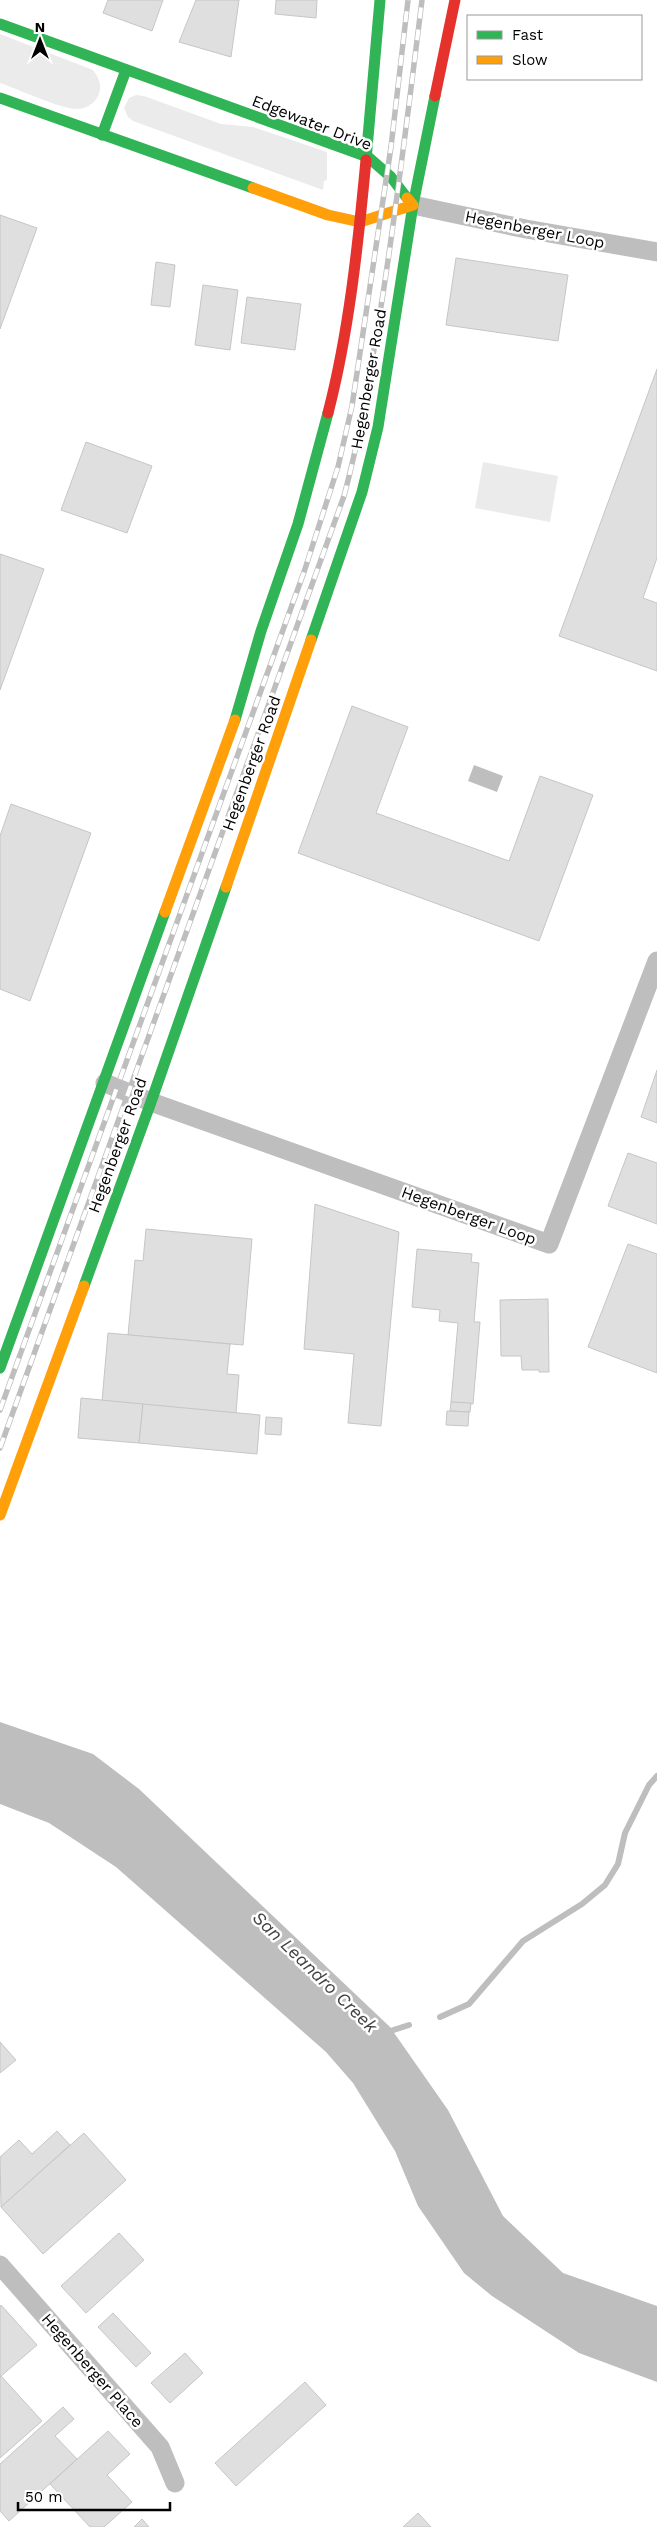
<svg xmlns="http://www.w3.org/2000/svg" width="657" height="2527" font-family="'Work Sans',sans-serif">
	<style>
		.green { fill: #ebebeb }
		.water { fill: #bebebe }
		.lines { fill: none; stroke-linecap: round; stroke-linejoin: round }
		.stream { stroke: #bebebe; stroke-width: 6 }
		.building { fill: #dfdfdf; stroke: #c6c6c6 }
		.street { stroke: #bebebe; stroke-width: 19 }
		.fast { stroke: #30b455; stroke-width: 11 }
		.slow { stroke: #ff9f0a; stroke-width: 11 }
		.jam { stroke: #e5322d; stroke-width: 11 }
		.rail-casing { stroke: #bebebe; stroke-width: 5.5 }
		.rail { stroke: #fff; stroke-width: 4; stroke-dasharray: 11; stroke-linecap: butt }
		.labels { text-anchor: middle; stroke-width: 5; stroke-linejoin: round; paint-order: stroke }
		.street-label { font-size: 16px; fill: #000; stroke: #fff }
		.water-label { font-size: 18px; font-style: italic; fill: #434343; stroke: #fff }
	</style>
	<rect width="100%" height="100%" fill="#fff"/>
	<!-- green -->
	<g class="green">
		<path d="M0,34l93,36c7,9 10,18 4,28 -5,7 -12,11 -20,11 -17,0 -59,-20 -77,-26z"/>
		<polygon points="136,95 144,96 221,124 253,127 327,152 327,180 324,181 323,190 133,121 128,117 124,108 129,98"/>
		<polygon points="483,462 558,476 550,522 475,508"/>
	</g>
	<!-- water -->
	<g class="water">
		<polygon points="474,765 503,776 497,792 468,781"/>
		<polygon points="0,1722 93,1754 139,1789 390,2027 448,2110 503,2216 563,2273 657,2306 657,2382 579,2353 492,2296 464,2273 418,2206 395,2151 353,2083 326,2052 116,1867 49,1823 0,1804"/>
	</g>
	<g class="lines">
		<!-- stream -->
		<g class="stream">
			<polyline points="440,2017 469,2004 523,1941 582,1904 605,1885 618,1864 625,1833 649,1785 657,1776"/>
			<polyline points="384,2033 409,2025"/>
		</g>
	</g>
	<!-- building -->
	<g class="building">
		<polygon points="108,0 163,0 152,31 103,13"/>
		<polygon points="196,0 239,0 231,57 179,42"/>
		<polygon points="276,0 317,0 316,18 275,14"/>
		<polygon points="0,215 37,228 0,329"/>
		<polygon points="456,258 568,275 558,341 446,325"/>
		<polygon points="156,262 175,265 170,307 151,305"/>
		<polygon points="203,285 238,290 230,350 195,345"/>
		<polygon points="247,297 301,304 295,350 241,343"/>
		<polygon points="657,369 657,558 643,598 657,603 657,671 559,636"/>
		<polygon points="86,442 152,466 127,533 61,510"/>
		<polygon points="0,554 44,569 0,690"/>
		<polygon points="352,706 408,727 376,813 509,861 540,776 593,795 539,941 298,853"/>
		<polygon points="11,804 91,833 30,1001 0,989 0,836"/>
		<polygon points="657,1070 657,1123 641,1117"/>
		<polygon points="628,1153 657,1163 657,1224 608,1206"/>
		<polygon points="315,1204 399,1232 381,1426 348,1423 354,1354 304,1349"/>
		<polygon points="146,1229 252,1239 243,1345 128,1335 135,1260 143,1261"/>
		<polygon points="628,1244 657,1254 657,1373 588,1347"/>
		<polygon points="417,1249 472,1254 471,1262 479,1263 474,1322 480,1322 473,1404 451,1402 458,1323 439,1321 440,1310 412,1307"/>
		<polygon points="548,1299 549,1372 539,1372 539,1370 522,1370 521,1356 501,1356 500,1300"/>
		<polygon points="108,1333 230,1344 227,1374 239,1375 236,1413 102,1401"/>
		<polygon points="81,1398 143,1404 139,1443 78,1438"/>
		<polygon points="451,1402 471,1403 470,1412 450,1411"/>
		<polygon points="143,1404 260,1415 257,1454 139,1443"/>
		<polygon points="447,1411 469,1412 468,1426 446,1425"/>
		<polygon points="266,1417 282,1418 281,1435 265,1434"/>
		<polygon points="0,2042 16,2060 0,2073"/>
		<polygon points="57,2131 70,2145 1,2207 0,2157 19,2140 32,2154"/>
		<polygon points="84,2133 126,2180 43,2254 1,2207"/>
		<polygon points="119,2233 144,2260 86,2313 61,2286"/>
		<polygon points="1,2305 37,2345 0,2377 0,2307"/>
		<polygon points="113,2313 151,2353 136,2367 98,2327"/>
		<polygon points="185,2353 203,2373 170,2403 151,2383"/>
		<polygon points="1,2376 42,2421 0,2458 0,2377"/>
		<polygon points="305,2382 326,2405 236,2486 215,2463"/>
		<polygon points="63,2407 74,2419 55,2436 77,2459 9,2521 0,2511 0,2464"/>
		<polygon points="108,2431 130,2454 107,2475 132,2502 104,2527 90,2527 50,2484"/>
		<polygon points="418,2513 431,2527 403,2527"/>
		<polygon points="142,2519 149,2527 134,2527"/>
	</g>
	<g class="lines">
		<!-- street -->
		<g class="street">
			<polyline points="413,205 526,229 657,252"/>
			<polyline points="105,1083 151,1102 549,1244 657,961"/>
			<polyline points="0,2265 160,2447 175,2483"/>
		</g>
		<!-- fast -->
		<g class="fast">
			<polyline points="0,24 368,157 391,177 407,198"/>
			<polyline points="0,98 253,188"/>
			<polyline points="102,135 126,70"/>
			<polyline points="366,160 380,0"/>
			<polyline points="311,640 362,492 378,427 413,205 435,96"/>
			<polyline points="235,720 261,631 298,524 328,413"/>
			<polyline points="84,1286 151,1102 226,887"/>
			<polyline points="0,1368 165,912"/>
		</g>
		<!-- slow -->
		<g class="slow">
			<polyline points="253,188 328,215 360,222 413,205 407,198"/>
			<polyline points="226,887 311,640"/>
			<polyline points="165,912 235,720"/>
			<polyline points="0,1515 84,1286"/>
		</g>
		<!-- jam -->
		<g class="jam">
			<polyline points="435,96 455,0"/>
			<path d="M328,413c21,-81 30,-168 38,-253"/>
		</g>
		<defs>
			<g id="rail">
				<polyline points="0,1410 304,572 338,467 352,406 391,147 408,0"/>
				<path d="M0,1448l344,-952c18,-67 28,-134 39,-202 15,-98 27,-196 39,-294"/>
			</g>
		</defs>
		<!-- rail casing -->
		<use href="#rail" class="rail-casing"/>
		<!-- rail -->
		<use href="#rail" class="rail"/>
	</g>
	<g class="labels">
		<!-- street labels -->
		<g class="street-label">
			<text transform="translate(312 122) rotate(21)" y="6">Edgewater Drive</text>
			<text transform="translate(535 229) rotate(11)" y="6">Hegenberger Loop</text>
			<text transform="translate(368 379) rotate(-80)" y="6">Hegenberger Road</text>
			<text transform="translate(251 763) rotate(-70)" y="6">Hegenberger Road</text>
			<text transform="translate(117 1145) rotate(-70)" y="6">Hegenberger Road</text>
			<text transform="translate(469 1215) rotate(20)" y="6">Hegenberger Loop</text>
			<text transform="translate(93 2370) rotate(49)" y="6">Hegenberger Place</text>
		</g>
		<!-- water labels -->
		<g class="water-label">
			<text transform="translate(315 1972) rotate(44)" y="6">San Leandro Creek</text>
		</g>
	</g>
	<!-- legend -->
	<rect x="467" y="15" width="175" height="65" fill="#ffffff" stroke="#999999"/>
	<rect x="477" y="31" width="25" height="8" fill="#30b455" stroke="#999999"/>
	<text x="512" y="40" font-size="15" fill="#000000">Fast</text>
	<rect x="477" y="56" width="25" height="8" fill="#ff9f0a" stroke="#999999"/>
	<text x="512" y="65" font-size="15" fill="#000000">Slow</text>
	<!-- north arrow -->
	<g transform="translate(40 40)" stroke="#ffffff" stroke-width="4" paint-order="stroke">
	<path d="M0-4L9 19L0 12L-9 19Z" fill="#000000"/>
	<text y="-8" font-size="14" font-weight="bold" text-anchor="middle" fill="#000000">N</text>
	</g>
	<!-- scale -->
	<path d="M18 2502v8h152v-8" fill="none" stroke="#000000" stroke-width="2.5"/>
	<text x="25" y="2502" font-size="15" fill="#000000" stroke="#ffffff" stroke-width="4" paint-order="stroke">50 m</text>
</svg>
